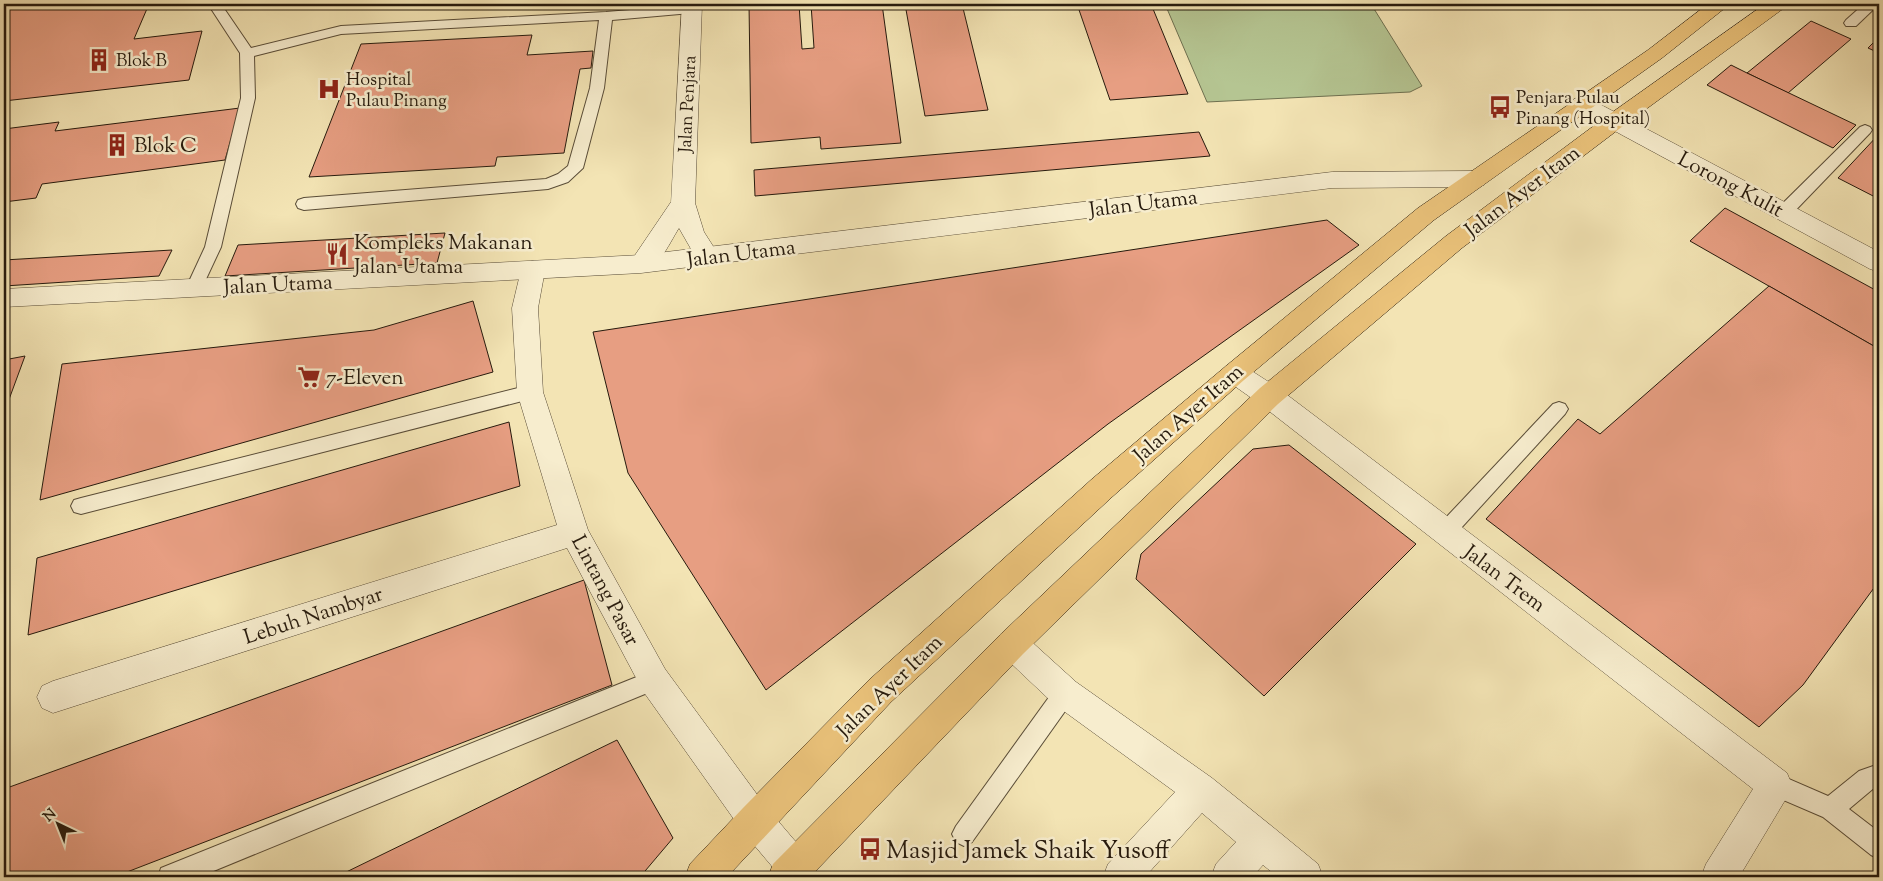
<svg xmlns="http://www.w3.org/2000/svg" width="1883" height="881" font-family="'Sorts Mill Goudy',serif">
	<style>
		.green { fill: #b5c592; stroke: #6e7050 }
		.building { fill: #e79e82; stroke: #261a0d }
		.lines { fill: none; stroke-linecap: round; stroke-linejoin: round }
		.service-casing { stroke: #594c37; stroke-width: 2 }
		.minor-casing { stroke: #594c37; stroke-width: 1 }
		.tertiary-casing { stroke: #594c37; stroke-width: 1 }
		.primary-casing { stroke: #261a0d; stroke-width: 1 }
		.service { fill: #f7edce; fill-rule: evenodd }
		.minor { fill: #f7edce; fill-rule: evenodd }
		.tertiary { fill: #f7edce; fill-rule: evenodd }
		.primary { fill: #eac27a; fill-rule: evenodd }
		.labels { text-anchor: middle; stroke-width: 5; stroke-linejoin: round; paint-order: stroke }
		.far-poi-label { font-size: 18px; fill: #261a0d; stroke: #f7edce; text-anchor: start }
		.far-street-label { font-size: 18px; fill: #261a0d; stroke: #f7edce }
		.poi-label { font-size: 21px; fill: #261a0d; stroke: #f7edce; text-anchor: start }
		.street-label { font-size: 21px; fill: #261a0d; stroke: #f7edce }
		.near-poi-label { font-size: 25px; fill: #261a0d; stroke: #f7edce; text-anchor: start }
	</style>
	<rect width="100%" height="100%" fill="#f3e4b4"/>
	<filter id="stains"><feTurbulence type="fractalNoise" baseFrequency=".004" numOctaves="4"/><feColorMatrix values="0 0 0 0 .2 0 0 0 0 .09 0 0 0 0 .02 0 0 0 .5 -.17"/></filter>
	<radialGradient id="worn" r=".72"><stop offset=".6" stop-color="#630" stop-opacity="0"/><stop offset="1" stop-color="#630" stop-opacity=".3"/></radialGradient>
	<!-- green -->
	<polygon class="green" points="1165,4 1371,4 1422,86 1410,92 1207,102"/>
	<!-- building -->
	<g class="building">
		<polygon points="4,4 149,4 134,39 202,31 189,80 4,101"/>
		<polygon points="749,4 799,4 802,49 814,48 811,4 882,4 901,143 821,149 820,137 751,143"/>
		<polygon points="905,4 962,4 988,110 925,116"/>
		<polygon points="1077,4 1151,4 1188,94 1110,100"/>
		<polygon points="1811,21 1851,39 1788,93 1747,73"/>
		<polygon points="532,35 527,55 593,51 591,68 580,69 564,153 497,157 495,166 309,177 361,44"/>
		<polygon points="1879,37 1879,53 1868,48"/>
		<polygon points="1731,65 1747,73 1856,125 1833,148 1707,85"/>
		<polygon points="240,108 225,160 42,184 36,198 4,202 4,129 59,122 55,131"/>
		<polygon points="1199,132 1210,156 755,196 754,170"/>
		<polygon points="1879,134 1879,199 1838,178"/>
		<polygon points="1725,208 1879,292 1879,349 1690,241"/>
		<polygon points="1327,220 1359,245 1108,424 766,690 628,473 593,332"/>
		<polygon points="445,233 437,263 225,276 238,245"/>
		<polygon points="172,250 159,276 4,286 4,260"/>
		<polygon points="1769,286 1879,349 1879,581 1803,685 1759,727 1486,519 1578,419 1600,434"/>
		<polygon points="473,301 493,372 40,500 62,364 374,330"/>
		<polygon points="25,356 4,413 4,360"/>
		<polygon points="509,422 520,486 28,635 37,558"/>
		<polygon points="1289,445 1416,544 1264,696 1136,579 1141,554 1253,449"/>
		<polygon points="584,580 612,685 114,877 4,877 4,789"/>
		<polygon points="617,740 673,838 640,877 336,877"/>
	</g>
	<g class="lines">
		<defs>
			<g id="service">
				<polygon points="208,4 221,4 251,48 341,26 606,12 691,5 698,9 691,13 612,20 604,88 583,168 568,182 548,189 304,210 298,208 296,204 298,200 304,198 546,179 558,174 568,166 590,88 599,20 341,34 254,56 255,98 221,247 200,292 194,294 188,292 186,288 205,247 241,98 240,53"/>
				<polygon points="1864,4 1879,4 1856,26 1846,26 1844,23 1846,20"/>
				<polygon points="1865,125 1870,127 1872,130 1870,133 1790,216 1784,218 1778,216 1776,212 1778,208 1860,127"/>
				<polygon points="530,385 536,387 539,392 536,397 530,399 81,514 74,512 71,506 74,500 81,498"/>
				<polygon points="1559,402 1565,404 1568,409 1565,414 1452,538 1445,541 1438,538 1435,532 1438,526 1553,404"/>
				<polygon points="654,670 662,673 665,680 662,687 199,877 158,877 161,868"/>
				<polygon points="1065,682 1073,686 1076,693 1073,700 972,842 964,846 956,842 952,834 956,826 1057,686"/>
				<polygon points="1879,764 1879,786 1874,788 1849,809 1879,832 1879,859 1871,855 1823,817 1767,793 1763,785 1767,777 1775,773 1828,796 1859,771"/>
			</g>
			<g id="minor">
				<path d="M682,4h20l-7,199 9,29 16,25 -3,6 -9,3 -9,-3 -20,-35c-11,17 -23,49 -47,42l-3,-6 42,-62z"/>
				<polygon points="1582,97 1590,99 1879,252 1879,272 1870,269 1574,109 1571,104 1574,99"/>
				<polygon points="533,261 542,264 545,270 538,308 543,392 588,530 665,669 767,808 807,855 813,867 808,877 781,877 743,832 643,691 567,548 53,713 42,708 37,697 42,686 53,681 557,525 517,392 512,308 521,270 524,264"/>
				<polygon points="1235,363 1244,366 1278,388 1787,773 1792,785 1787,797 1739,877 1701,877 1706,864 1753,789 1260,404 1226,380 1222,373 1226,366"/>
				<polygon points="1012,629 1023,634 1076,682 1212,778 1274,828 1318,864 1323,877 1278,877 1263,865 1252,877 1211,877 1216,864 1236,842 1202,813 1145,877 1103,877 1108,864 1175,792 1054,704 1001,654 996,644 1001,634"/>
			</g>
			<polygon id="tertiary" points="1476,171 1484,173 1487,179 1484,185 1476,187 1332,188 641,273 4,307 4,289 641,255 1332,172"/>
			<g id="primary">
				<polygon points="1708,4 1730,4 1662,58 1434,220 1244,380 1112,497 891,702 727,877 685,877 690,864 743,808 869,680 1092,479 1226,366 1418,208 1648,50"/>
				<polygon points="1765,4 1787,4 1784,8 1623,126 1462,248 1278,404 1023,654 810,877 768,877 773,864 1001,634 1260,388 1446,236 1607,116"/>
			</g>
		</defs>
		<!-- service casing -->
		<use href="#service" class="service-casing"/>
		<!-- minor casing -->
		<use href="#minor" class="minor-casing"/>
		<!-- tertiary casing -->
		<use href="#tertiary" class="tertiary-casing"/>
		<!-- primary casing -->
		<use href="#primary" class="primary-casing"/>
		<!-- service -->
		<use href="#service" class="service"/>
		<!-- minor -->
		<use href="#minor" class="minor"/>
		<!-- tertiary -->
		<use href="#tertiary" class="tertiary"/>
		<!-- primary -->
		<use href="#primary" class="primary"/>
	</g>
	<!-- icons -->
	<defs>
		<symbol id="building-bare" viewBox="-9 -9 18 18"><path d="M-4-6H4V6H1V3H-1V6H-4ZM-2.5-4.3h1.7v1.8h-1.7ZM.8-4.3h1.7v1.8H.8ZM-2.5-1h1.7V.8h-1.7ZM.8-1h1.7V.8H.8Z" fill="#8f2418" stroke="#f7edce" stroke-width="2.5" paint-order="stroke"/></symbol>
		<symbol id="hospital-bare" viewBox="-9 -9 18 18"><path d="M-5-5h3v3.5h4V-5h3V5h-3V1.5h-4V5h-3Z" fill="#8f2418" stroke="#f7edce" stroke-width="2.5" paint-order="stroke"/></symbol>
		<symbol id="bus-bare" viewBox="-9 -9 18 18"><path d="M-5-6H5V4H4V6H2V4H-2V6H-4V4H-5ZM-3.5-4V0h7V-4ZM-3.5 1.2v1.5H-2V1.2ZM2 1.2v1.5H3.5V1.2Z" fill="#8f2418" stroke="#f7edce" stroke-width="2.5" paint-order="stroke"/></symbol>
		<symbol id="restaurant-bare" viewBox="-9 -9 18 18"><path d="M-5-6h1v4h1v-4h1v4h1v-4h1v5L-1.5 .5V6h-2V.5L-5-1ZM5-6V6H3V1.5H1.5Q1.5-4 5-6Z" fill="#8f2418" stroke="#f7edce" stroke-width="2.5" paint-order="stroke"/></symbol>
		<symbol id="supermarket-bare" viewBox="-9 -9 18 18"><path d="M-6-5.5h2.5l.6 2H6L4.5 2H-2.5L-4.4-4H-6ZM-1.5 3.2a1.3 1.3 0 1 0 .1 0ZM3 3.2a1.3 1.3 0 1 0 .1 0Z" fill="#8f2418" stroke="#f7edce" stroke-width="2.5" paint-order="stroke"/></symbol>
	</defs>
	<g fill-rule="evenodd">
		<use href="#building-bare" x="83" y="44" width="32" height="32"/>
		<use href="#hospital-bare" x="313" y="73" width="32" height="32"/>
		<use href="#bus-bare" x="1484" y="91" width="32" height="32"/>
		<use href="#building-bare" x="101" y="129" width="32" height="32"/>
		<use href="#restaurant-bare" x="321" y="238" width="32" height="32"/>
		<use href="#supermarket-bare" x="293" y="361" width="32" height="32"/>
		<use href="#bus-bare" x="854" y="833" width="32" height="32"/>
	</g>
	<g class="labels">
		<!-- far-poi labels -->
		<g class="far-poi-label">
			<text x="116" y="66">Blok B</text>
			<text x="346" y="85">Hospital<tspan x="346" dy="21">Pulau Pinang</tspan></text>
			<text x="1516" y="103">Penjara Pulau<tspan x="1516" dy="21">Pinang (Hospital)</tspan></text>
		</g>
		<!-- far-street labels -->
		<g class="far-street-label">
			<text transform="translate(687 104) rotate(-87)" y="6">Jalan Penjara</text>
		</g>
		<!-- poi labels -->
		<g class="poi-label">
			<text x="134" y="152">Blok C</text>
			<text x="354" y="249">Kompleks Makanan<tspan x="354" dy="24">Jalan Utama</tspan></text>
			<text x="326" y="384">7-Eleven</text>
		</g>
		<!-- street labels -->
		<g class="street-label">
			<text transform="translate(1731 184) rotate(28)" y="7">Lorong Kulit</text>
			<text transform="translate(1522 191) rotate(-37)" y="7">Jalan Ayer Itam</text>
			<text transform="translate(1143 203) rotate(-7)" y="7">Jalan Utama</text>
			<text transform="translate(741 253) rotate(-7)" y="7">Jalan Utama</text>
			<text transform="translate(278 284) rotate(-3)" y="7">Jalan Utama</text>
			<text transform="translate(1188 413) rotate(-41)" y="7">Jalan Ayer Itam</text>
			<text transform="translate(1505 578) rotate(37)" y="7">Jalan Trem</text>
			<text transform="translate(606 590) rotate(62)" y="7">Lintang Pasar</text>
			<text transform="translate(313 615) rotate(-18)" y="7">Lebuh Nambyar</text>
			<text transform="translate(889 686) rotate(-44)" y="7">Jalan Ayer Itam</text>
		</g>
		<!-- near-poi labels -->
		<g class="near-poi-label">
			<text x="886" y="858">Masjid Jamek Shaik Yusoff</text>
		</g>
	</g>
	<!-- margin -->
	<rect width="1883" height="881" fill="none" stroke="#f3e4b4" stroke-width="20"/>
	<rect x="5" y="5" width="1873" height="871" fill="none" stroke="#261a0d" stroke-width="2.5"/>
	<rect x="10" y="10" width="1863" height="861" fill="none" stroke="#261a0d"/>
	<!-- north arrow -->
	<g transform="translate(58 824) rotate(317)" stroke="#f7edce" stroke-width="4" paint-order="stroke">
	<path d="M0-4L9 19L0 12L-9 19Z" fill="#261a0d"/>
	<text y="-8" font-size="14" font-weight="bold" text-anchor="middle" fill="#261a0d">N</text>
	</g>
	<rect width="100%" height="100%" filter="url(#stains)"/>
	<rect width="100%" height="100%" fill="url(#worn)"/>
</svg>
